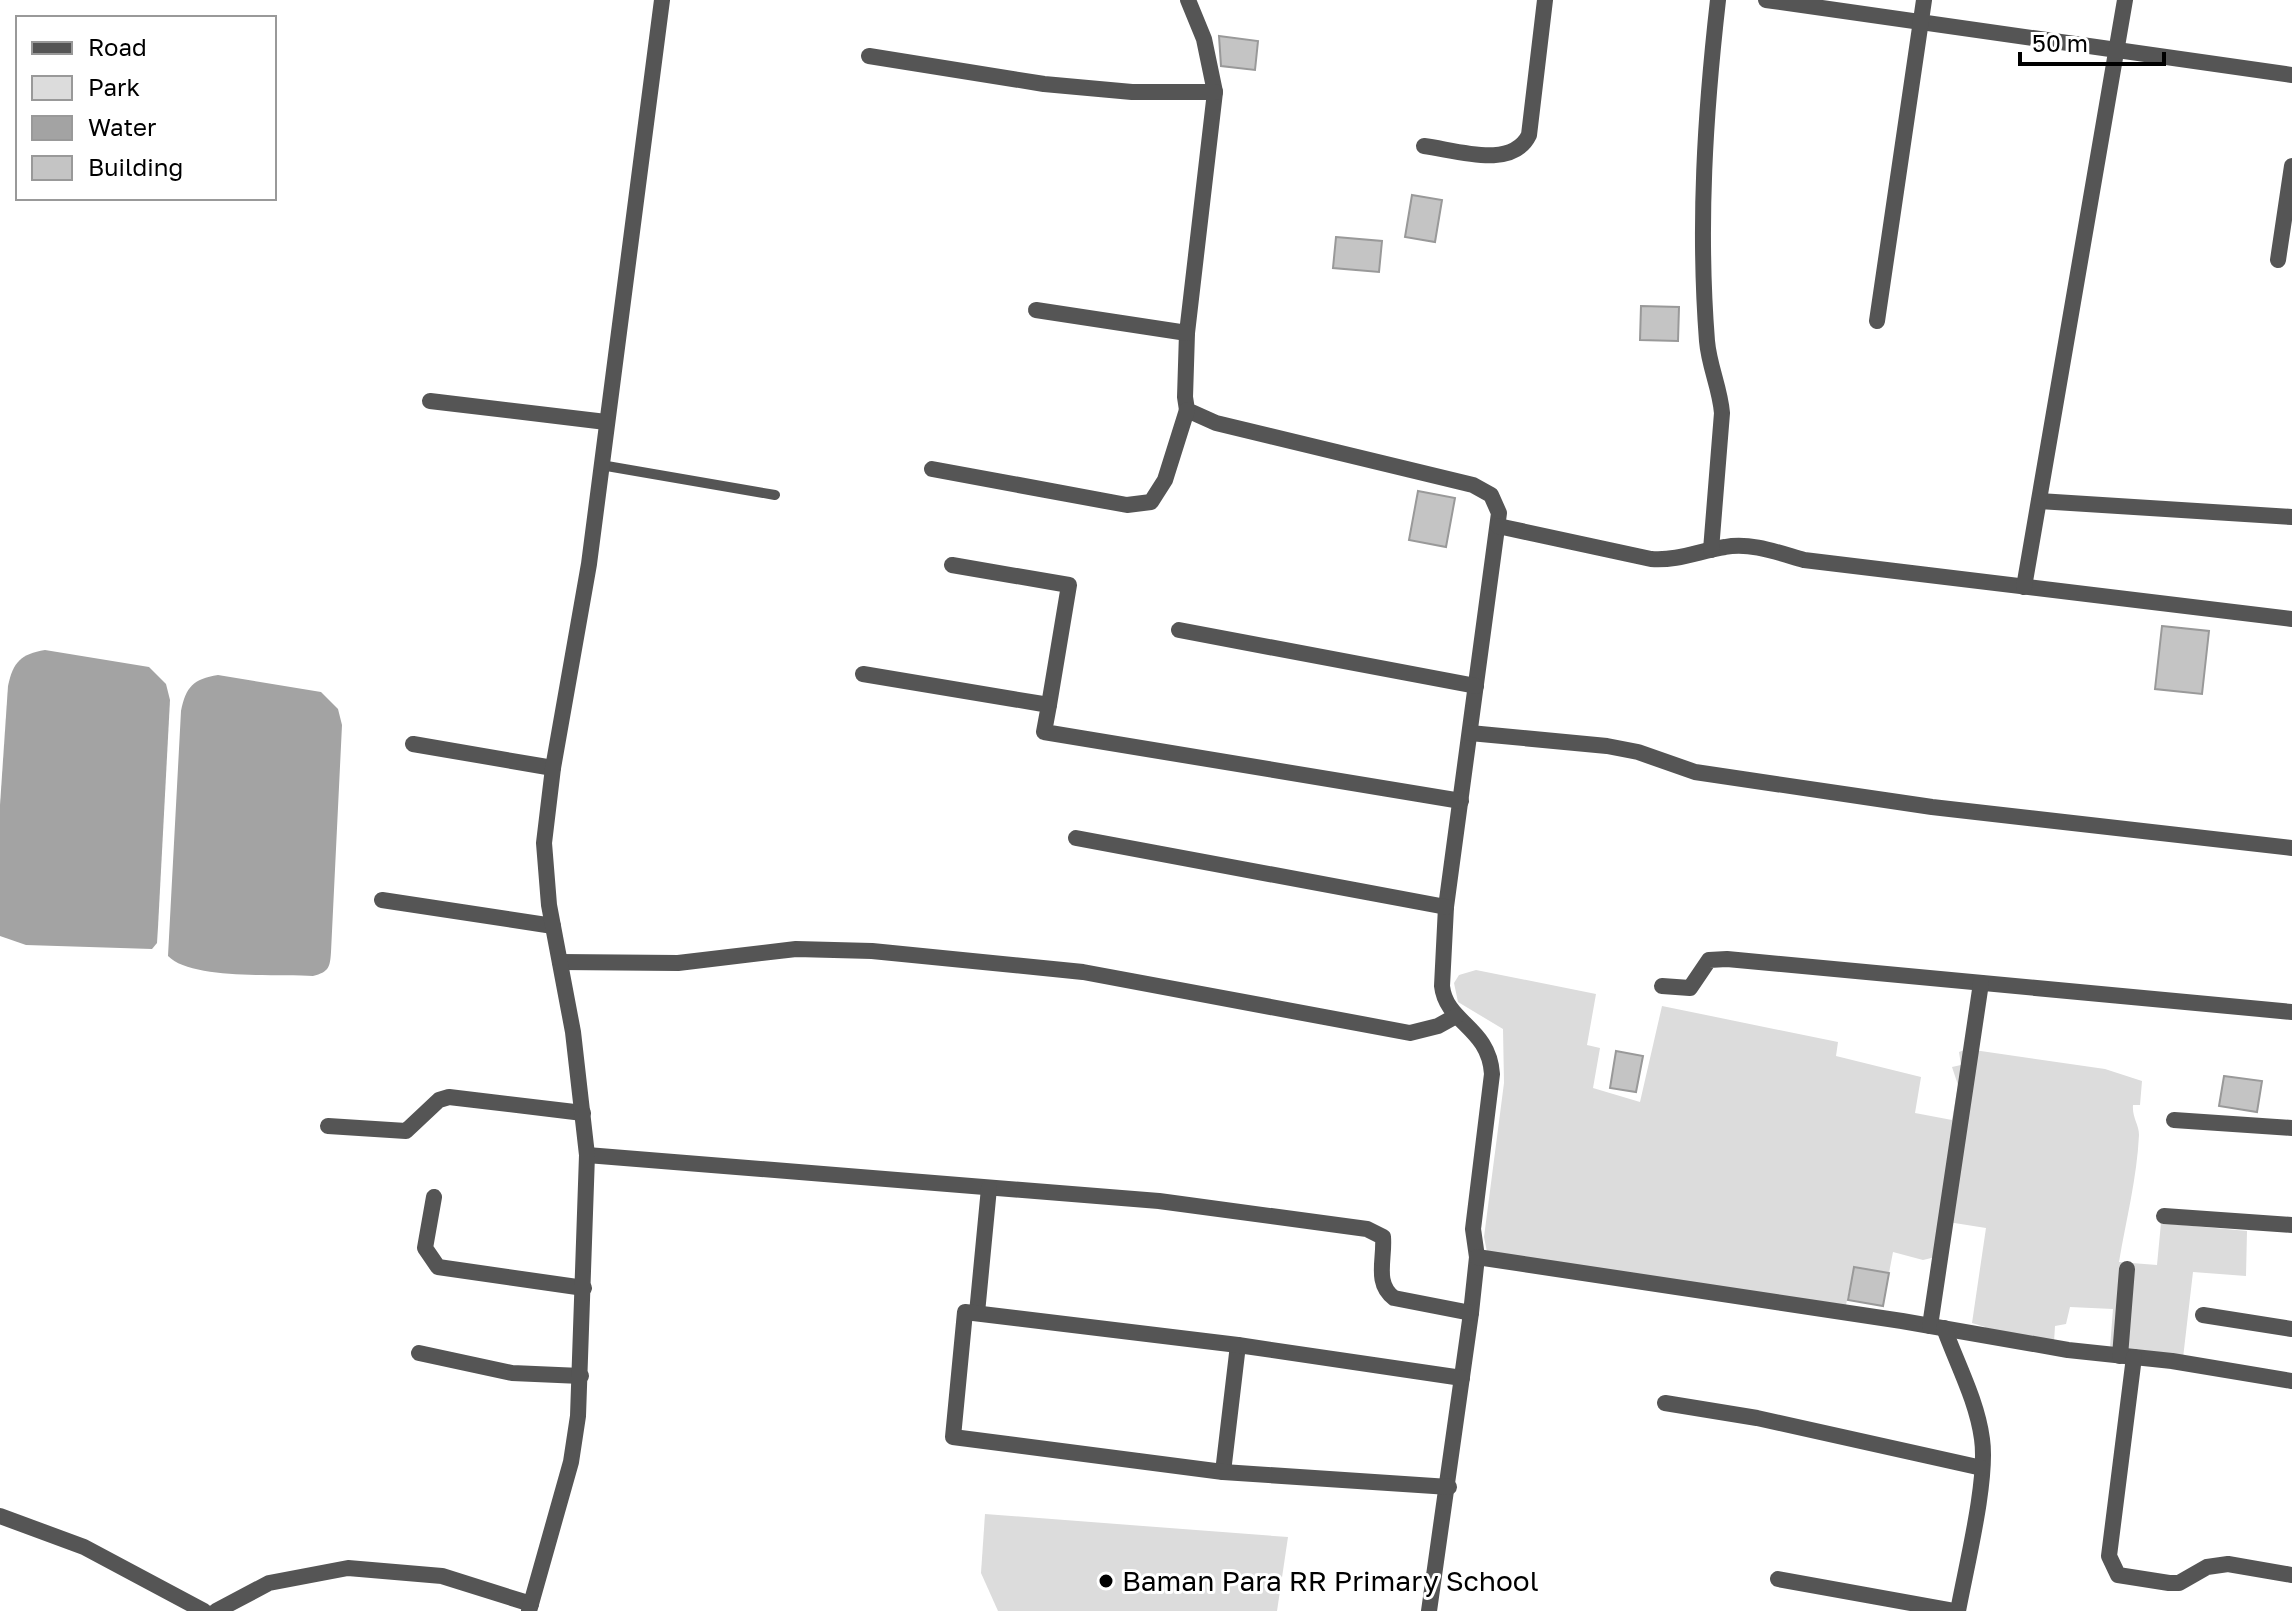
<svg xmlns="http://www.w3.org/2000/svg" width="2292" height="1611" font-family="'Golos Text',sans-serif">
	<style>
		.green { fill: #dcdcdc }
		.water { fill: #a3a3a3 }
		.building { fill: #c4c4c4; stroke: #999; stroke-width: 2 }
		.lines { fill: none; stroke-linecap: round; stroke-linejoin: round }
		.lane { stroke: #555; stroke-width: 10 }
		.street { stroke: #555; stroke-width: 16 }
		.poi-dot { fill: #000; stroke: #fff; stroke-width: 3 }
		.labels { text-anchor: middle; stroke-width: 6; stroke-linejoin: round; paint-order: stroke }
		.poi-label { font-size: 28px; fill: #000; stroke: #fff; text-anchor: start }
	</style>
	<rect width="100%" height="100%" fill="#fff"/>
	<!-- green -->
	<g class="green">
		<path d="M1476,970l120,24 -9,51 13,3 -7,40 47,14 22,-96 176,36 -2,14 85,21 -6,36 37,7 6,-35 -6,-18 9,-2 -2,-13 8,-3 138,20 37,12 -2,24h-7c-1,13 6,19 6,30 -2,43 -13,85 -20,127l38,3 4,-42 86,8 -1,45 -53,-4 -10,86 -73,-10 3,-39 -43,-2 -4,17 -11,2 -1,16 -70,-10 1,-5 -13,-4 14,-95 -38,-6 -4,33 -21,5 -30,-8 -4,21 -35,-6 -8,38 -359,-53 -3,-15 20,-154 -1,-54 -45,-27 -4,-19 5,-8z"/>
		<polygon points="985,1514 1288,1537 1277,1611 998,1611 981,1573"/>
	</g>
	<!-- water -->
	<g class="water">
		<path d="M45,650l104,17 17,17 4,16 -12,227 -1,16 -5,6 -126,-4 -26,-9v-131l8,-119c5,-24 13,-32 37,-36z"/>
		<path d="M218,675l103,17 17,17 4,16 -11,227c-1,15 -2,20 -18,24 -34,-2 -122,4 -145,-20l13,-245c5,-24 12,-32 37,-36z"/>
	</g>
	<!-- building -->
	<g class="building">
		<polygon points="1219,36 1258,41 1255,70 1221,66"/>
		<polygon points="1412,195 1442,200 1435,242 1405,237"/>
		<polygon points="1336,237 1382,241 1379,272 1333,268"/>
		<polygon points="1641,306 1679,307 1678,341 1640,340"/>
		<polygon points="1418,491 1455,498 1446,547 1409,540"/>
		<polygon points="2162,626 2209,631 2202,694 2155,689"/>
		<polygon points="1616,1051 1643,1056 1636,1092 1610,1088"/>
		<polygon points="2224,1076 2262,1081 2257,1112 2219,1106"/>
		<polygon points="1854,1267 1889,1273 1883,1306 1848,1300"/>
	</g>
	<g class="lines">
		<!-- lane -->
		<polyline class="lane" points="601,465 775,495"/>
		<!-- street -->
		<g class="street">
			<path d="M1188,0l16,39 11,53 -28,241 -2,64 2,13 29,13 257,62 18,10 8,18 -53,394 -4,79c4,37 47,41 50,88l-19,155 4,28 -6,56 -42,298"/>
			<polyline points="1766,0 2292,75"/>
			<polyline points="869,56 1044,84 1132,92 1215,92"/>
			<path d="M1424,146c32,4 88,24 105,-11l16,-135"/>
			<polyline points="2278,260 2292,166"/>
			<polyline points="1036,310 1187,333"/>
			<polyline points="1877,321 1924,0"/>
			<polyline points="430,401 606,422"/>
			<polyline points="932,469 1127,505 1151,502 1165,480 1187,410"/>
			<polyline points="2039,501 2292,517"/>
			<path d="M1498,526l153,33c27,2 48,-8 74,-12 26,-5 54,6 79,13l488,59"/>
			<path d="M1711,550l11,-137c-2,-25 -13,-47 -15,-72 -9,-115 -2,-227 11,-341"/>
			<polyline points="952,565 1069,585 1049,705"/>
			<polyline points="2024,587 2125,0"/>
			<polyline points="1179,630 1476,686"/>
			<polyline points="863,674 1049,705 1044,732 1461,801"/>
			<polyline points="1470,733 1607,746 1638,752 1695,772 1932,807 2292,848"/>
			<polyline points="413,744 553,768"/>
			<polyline points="1076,838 1446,907"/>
			<polyline points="382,900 553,926"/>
			<polyline points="560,962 678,963 796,949 872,951 1083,972 1410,1033 1438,1026 1456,1016"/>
			<polyline points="1662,986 1690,988 1709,960 1727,959 2292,1012"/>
			<polyline points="2174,1120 2292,1128"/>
			<polyline points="328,1126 406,1131 439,1100 449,1097 583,1113"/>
			<path d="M587,1155l572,46 208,28 16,8c2,22 -9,46 11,61l77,15"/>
			<polyline points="434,1197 425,1248 438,1267 584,1288"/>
			<polyline points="2164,1216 2292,1225"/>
			<polyline points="1477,1257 1902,1321 2068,1350 2172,1361 2292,1381"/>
			<polyline points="977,1313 989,1188"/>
			<polyline points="2203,1315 2292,1329"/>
			<polyline points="1930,1326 1981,983"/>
			<path d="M1944,1328c13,36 33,73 38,111 6,41 -16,128 -24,172"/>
			<polyline points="419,1353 512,1373 581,1376"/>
			<polyline points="2120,1356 2127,1269"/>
			<polyline points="2134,1357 2109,1556 2118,1575 2169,1583 2179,1583 2207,1567 2228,1564 2292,1575"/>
			<polyline points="1665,1403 1757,1418 1982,1468"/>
			<polyline points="1223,1472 1238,1345"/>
			<polyline points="1449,1487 1223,1472 953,1437 965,1312 1238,1345 1462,1378"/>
			<polyline points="0,1516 84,1547 204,1611"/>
			<polyline points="1778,1579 1955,1611"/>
			<polyline points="216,1611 269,1583 348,1568 442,1576 531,1604"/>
			<polyline points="529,1611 571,1462 578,1416 587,1155 573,1032 549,905 544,843 553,768 589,564 662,0"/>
		</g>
	</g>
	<!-- markers -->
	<circle class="poi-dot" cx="1106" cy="1581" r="8"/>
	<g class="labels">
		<!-- poi labels -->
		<g class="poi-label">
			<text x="1122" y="1591">Baman Para RR Primary School</text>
		</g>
	</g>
	<!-- legend -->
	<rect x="16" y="16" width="260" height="184" fill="#ffffff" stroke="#999999" stroke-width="2"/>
	<rect x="32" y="42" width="40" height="12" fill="#555555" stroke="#999999" stroke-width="2"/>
	<text x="88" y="56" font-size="24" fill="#000000">Road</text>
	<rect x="32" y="76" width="40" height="24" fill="#dcdcdc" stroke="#999999" stroke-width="2"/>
	<text x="88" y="96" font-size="24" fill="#000000">Park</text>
	<rect x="32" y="116" width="40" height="24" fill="#a3a3a3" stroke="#999999" stroke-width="2"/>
	<text x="88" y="136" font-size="24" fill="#000000">Water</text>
	<rect x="32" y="156" width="40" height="24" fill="#c4c4c4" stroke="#999999" stroke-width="2"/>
	<text x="88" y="176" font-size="24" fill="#000000">Building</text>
	<!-- scale -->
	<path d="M2020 52v12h144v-12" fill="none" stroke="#000000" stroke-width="4"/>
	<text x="2032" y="52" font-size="24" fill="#000000" stroke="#ffffff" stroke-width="6" paint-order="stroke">50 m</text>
</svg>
